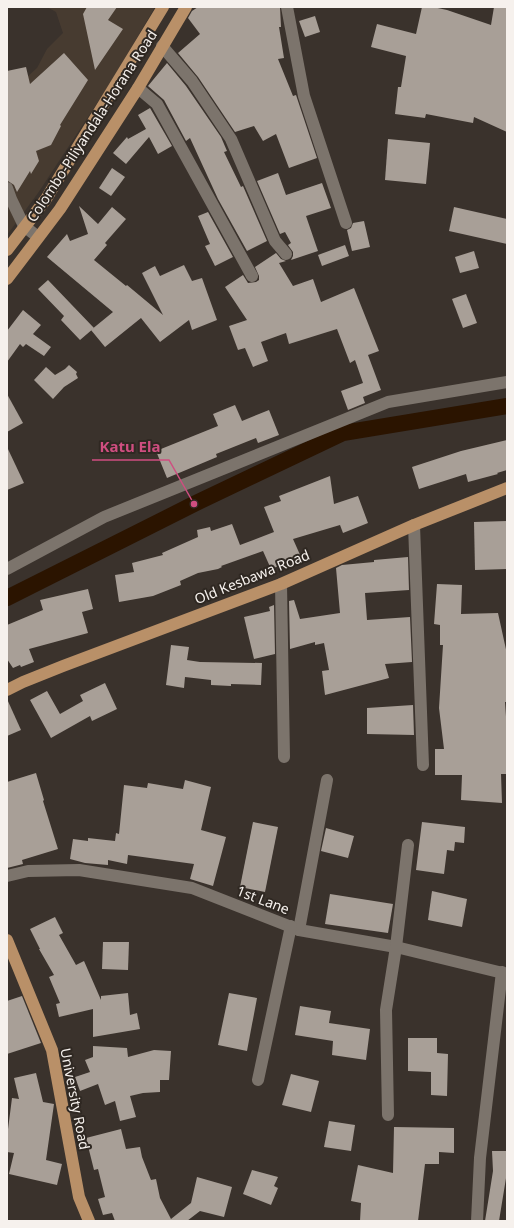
<svg xmlns="http://www.w3.org/2000/svg" width="514" height="1228" font-family="'Noto Sans',sans-serif">
	<style>
		.built { fill: #473b30 }
		.lines { fill: none; stroke-linecap: round; stroke-linejoin: round }
		.canal { stroke: #2b1400; stroke-width: 16 }
		.building { fill: #a89f97 }
		.minor { stroke: #7c746c; stroke-width: 12 }
		.major { stroke: #b99068; stroke-width: 12 }
		.labels { text-anchor: middle; stroke-width: 4; stroke-linejoin: round; paint-order: stroke }
		.street-label { font-size: 14px; fill: #f6f1ed; stroke: #2f2822 }
		.leader { fill: none; stroke: #cf4e80; stroke-width: 1.5 }
		.callout-dot { fill: #cf4e80; stroke: #2f2822; stroke-width: 1.5 }
		.callout-label { font-size: 15px; text-anchor: middle; font-weight: bold; fill: #cf4e80; stroke: #2f2822; stroke-width: 4; stroke-linejoin: round; paint-order: stroke }
	</style>
	<rect width="100%" height="100%" fill="#3a322c"/>
	<!-- built -->
	<polygon class="built" points="47,7 155,7 111,82 38,193 7,235 7,95 37,68 47,49 63,33 56,12"/>
	<g class="lines">
		<!-- canal -->
		<polyline class="canal" points="7,598 194,504 343,433 507,406"/>
	</g>
	<!-- building -->
	<g class="building">
		<polygon points="87,7 117,7 108,20 123,29 95,70 83,14"/>
		<polygon points="198,7 280,7 281,27 279,27 284,58 278,59 293,96 296,95 317,158 289,168 276,134 263,141 254,126 235,132 198,77 178,53 200,34 188,18 192,11"/>
		<polygon points="422,7 433,7 447,10 491,25 494,7 507,7 507,132 474,117 473,123 426,114 425,118 395,114 398,87 401,87 406,56 371,47 377,24 416,34"/>
		<polygon points="315,16 320,32 305,37 299,21"/>
		<polygon points="64,53 88,80 60,125 61,126 51,145 36,151 39,161 31,174 30,171 17,192 14,185 8,181 7,177 7,71 26,67 30,84"/>
		<polygon points="167,63 186,86 221,137 227,151 224,152 241,187 243,186 267,241 247,251 218,199 190,138 186,141 164,100 148,86"/>
		<polygon points="150,108 172,146 158,154 149,137 126,164 113,153 127,137 128,139 146,129 138,115"/>
		<polygon points="388,139 430,143 426,184 385,180"/>
		<polygon points="112,168 125,177 111,196 99,188"/>
		<polygon points="278,173 286,195 322,183 331,208 306,216 318,251 291,260 293,256 293,252 288,245 291,243 285,232 280,234 257,181"/>
		<polygon points="79,206 98,224 112,207 126,219 105,243 107,245 94,260 126,286 127,285 163,315 142,273 155,266 160,276 184,265 192,281 202,278 217,320 192,330 189,320 160,342 141,318 105,347 91,330 113,312 47,257 67,234 70,241 88,234"/>
		<polygon points="454,207 507,219 507,244 449,231"/>
		<polygon points="208,212 233,257 215,266 205,246 210,244 198,216"/>
		<polygon points="364,221 370,247 352,251 347,230 351,228 353,223"/>
		<polygon points="345,245 349,256 322,266 318,255"/>
		<polygon points="474,251 479,268 460,273 455,257"/>
		<polygon points="276,253 281,259 286,261 279,263 293,286 313,279 321,302 354,288 379,351 368,355 381,390 363,397 365,403 348,410 341,391 363,383 355,360 350,363 337,329 289,344 286,333 261,342 268,361 253,367 245,348 238,350 229,326 247,320 225,287 243,275 248,283 256,282 259,280 259,276 255,267"/>
		<polygon points="48,280 94,328 80,340 61,320 64,316 38,289"/>
		<polygon points="466,294 477,323 463,328 452,299"/>
		<polygon points="23,310 41,325 33,334 51,347 44,356 26,344 23,347 20,344 7,362 7,331"/>
		<polygon points="69,365 77,372 76,374 78,378 64,387 53,399 34,380 46,367 55,375 65,369"/>
		<polygon points="7,394 23,423 7,432"/>
		<polygon points="235,405 242,421 269,410 279,435 258,443 256,438 216,454 217,457 167,478 156,451 218,426 213,414"/>
		<polygon points="507,440 507,470 497,473 498,474 468,482 466,474 419,489 412,467 461,451"/>
		<polygon points="7,447 24,483 7,490"/>
		<polygon points="330,476 334,504 358,496 368,523 343,533 340,525 293,539 301,557 271,569 263,551 221,566 222,567 218,569 198,573 180,581 181,585 153,596 119,602 115,575 134,572 132,563 163,555 162,553 198,537 197,530 210,527 211,531 232,524 240,545 274,532 264,507 281,501 279,496"/>
		<polygon points="507,521 507,569 475,570 474,522"/>
		<polygon points="408,557 409,590 365,593 367,620 410,617 412,662 385,664 389,678 325,695 322,671 329,670 324,643 315,645 315,642 290,649 289,601 294,600 300,619 340,613 336,568 342,565 374,562 374,560"/>
		<polygon points="437,584 462,585 461,614 498,613 507,654 507,702 505,702 507,731 507,774 501,774 502,803 461,800 462,775 435,775 435,749 444,749 439,708 443,645 440,645 440,625 434,624"/>
		<polygon points="88,589 93,609 82,612 88,633 29,649 34,662 21,667 20,665 13,668 7,659 7,625 43,610 40,600"/>
		<polygon points="274,605 275,654 254,659 244,617 270,611 269,607"/>
		<polygon points="171,645 189,647 187,660 200,662 262,663 261,685 231,684 231,686 211,685 211,680 185,677 184,688 166,685"/>
		<polygon points="105,683 117,709 92,721 90,716 51,738 30,700 47,691 60,714 83,701 80,695"/>
		<polygon points="7,699 21,730 7,736"/>
		<polygon points="413,705 414,735 367,734 367,708"/>
		<polygon points="36,773 44,800 43,801 58,849 22,860 23,864 7,868 7,782"/>
		<polygon points="185,780 211,787 201,830 226,837 213,886 190,879 194,864 128,855 127,864 108,860 108,865 85,863 70,859 73,839 88,841 88,838 115,841 116,833 119,834 124,785 147,788 148,783 183,789"/>
		<polygon points="253,822 278,827 265,892 240,887"/>
		<polygon points="422,822 465,827 464,843 455,842 454,851 447,850 444,874 416,870"/>
		<polygon points="326,828 354,836 348,858 321,851"/>
		<polygon points="432,891 467,899 462,927 428,920"/>
		<polygon points="330,894 393,904 388,933 325,924"/>
		<polygon points="55,917 63,933 59,935 76,965 84,961 101,1000 101,996 128,993 130,1015 137,1013 140,1029 93,1037 93,1009 59,1017 56,1004 60,1003 49,977 54,975 39,949 40,949 30,929"/>
		<polygon points="103,942 129,942 128,970 102,969"/>
		<polygon points="229,993 257,998 247,1051 218,1045"/>
		<polygon points="22,996 41,1043 7,1054 7,1001"/>
		<polygon points="300,1006 331,1011 329,1023 370,1029 366,1060 332,1055 333,1041 295,1035"/>
		<polygon points="408,1038 437,1038 437,1053 448,1054 447,1096 431,1095 431,1072 408,1071"/>
		<polygon points="93,1046 127,1048 128,1057 154,1050 171,1051 169,1080 160,1080 160,1092 143,1093 130,1096 136,1117 120,1121 115,1101 105,1105 98,1084 80,1091 75,1077 90,1072 85,1060 93,1057"/>
		<polygon points="36,1073 43,1102 54,1104 46,1160 62,1164 57,1185 9,1174 14,1153 7,1152 7,1137 12,1098 19,1099 14,1078"/>
		<polygon points="291,1074 319,1081 311,1112 282,1105"/>
		<polygon points="329,1121 355,1125 351,1151 324,1147"/>
		<polygon points="394,1127 454,1128 454,1153 439,1152 439,1164 425,1164 418,1221 360,1221 361,1203 351,1201 358,1165 393,1173"/>
		<polygon points="121,1129 126,1149 140,1147 142,1157 151,1180 156,1179 160,1198 171,1219 191,1203 197,1177 232,1187 224,1217 200,1211 187,1221 115,1221 112,1213 103,1215 98,1199 105,1197 98,1169 94,1170 86,1138"/>
		<polygon points="492,1151 507,1151 507,1172 499,1221 485,1221 493,1171"/>
		<polygon points="252,1170 278,1177 274,1186 278,1188 271,1205 243,1194"/>
	</g>
	<g class="lines">
		<!-- minor -->
		<g class="minor">
			<polyline points="287,7 304,96 346,223"/>
			<polyline points="162,46 192,81 231,139 275,241 286,254"/>
			<polyline points="138,88 157,104 252,276"/>
			<polyline points="7,188 11,199 24,226 38,237"/>
			<polyline points="414,525 423,765"/>
			<polyline points="7,569 104,517 388,402 507,382"/>
			<polyline points="281,584 284,757"/>
			<polyline points="7,876 28,871 79,870 192,888 299,930 396,947 507,974"/>
			<polyline points="299,930 327,780"/>
			<polyline points="258,1080 291,926"/>
			<polyline points="388,1115 386,1010 396,947 408,845"/>
			<polyline points="477,1221 480,1158 502,972"/>
		</g>
		<!-- major -->
		<g class="major">
			<polyline points="7,250 46,199 163,7"/>
			<polyline points="7,279 60,209 138,88 186,7"/>
			<polyline points="7,690 23,682 63,666 281,584 414,525 507,488"/>
			<polyline points="7,940 52,1050 79,1197 89,1221"/>
		</g>
	</g>
	<g class="labels">
		<!-- street labels -->
		<g class="street-label">
			<text transform="translate(92 126) rotate(-57)" y="5">Colombo-Piliyandala-Horana Road</text>
			<text transform="translate(252 577) rotate(-22)" y="5">Old Kesbawa Road</text>
			<text transform="translate(263 900) rotate(21)" y="5">1st Lane</text>
			<text transform="translate(75 1099) rotate(79)" y="5">University Road</text>
		</g>
	</g>
	<!-- callouts -->
	<path class="leader" d="M194 504L169 460H92"/>
	<circle class="callout-dot" cx="194" cy="504" r="4"/>
	<g class="callout-label">
		<text x="130" y="452">Katu Ela</text>
	</g>
	<!-- border -->
	<rect width="514" height="1228" fill="none" stroke="#f6f1ed" stroke-width="16"/>
</svg>
